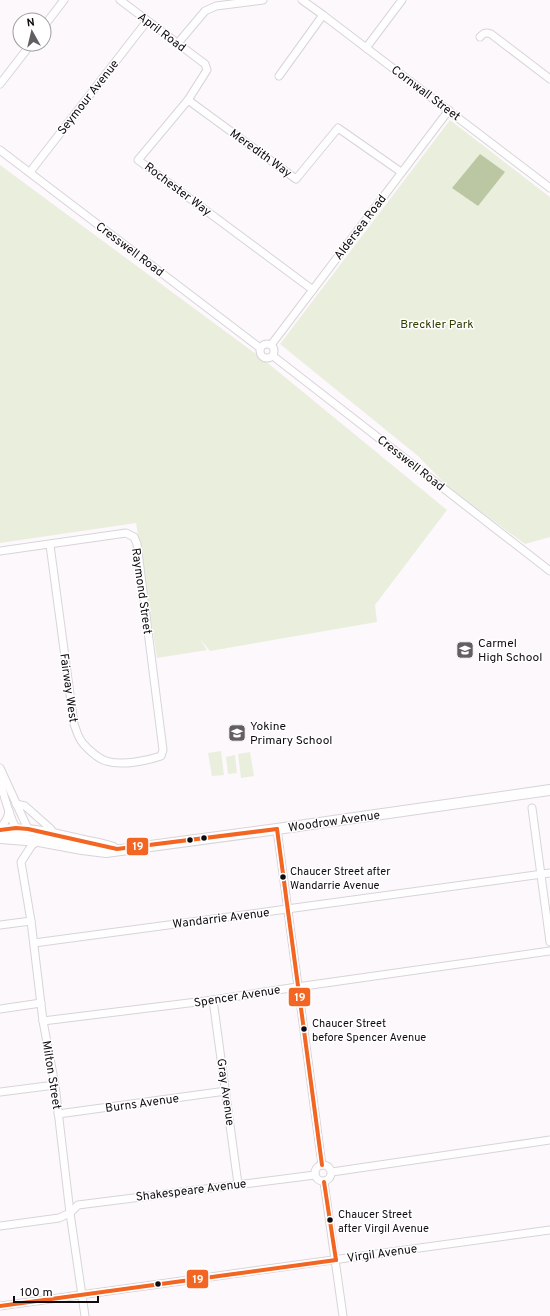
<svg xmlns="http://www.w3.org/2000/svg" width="550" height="1316" font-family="Overpass,sans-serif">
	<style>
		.green { fill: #eaefdd }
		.water { fill: #bbc6a2 }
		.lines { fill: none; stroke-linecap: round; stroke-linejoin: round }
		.street-casing { stroke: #d8d4d8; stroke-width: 9 }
		.primary-casing { stroke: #d8d4d8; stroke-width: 12 }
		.street { stroke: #fffeff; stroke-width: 7 }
		.primary { stroke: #fffeff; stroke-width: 10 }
		.bus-1-casing { stroke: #fff; stroke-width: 7 }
		.bus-1 { stroke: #f26522; stroke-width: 4 }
		.bus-dot { fill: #100b0f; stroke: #fff; stroke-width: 1.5 }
		.labels { text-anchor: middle; stroke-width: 3; stroke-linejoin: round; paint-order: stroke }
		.bus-label { font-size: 11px; fill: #100b0f; stroke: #fff; text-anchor: start }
		.street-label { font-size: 12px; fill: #100b0f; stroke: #fff }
		.park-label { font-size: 12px; fill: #303e00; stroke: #fff }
		.poi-label { font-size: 12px; fill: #100b0f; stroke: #fff; text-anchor: start }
		.line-badge { stroke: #fff; stroke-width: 1.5 }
		.badge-label { font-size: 11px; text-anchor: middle; font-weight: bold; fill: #fff }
	</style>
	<rect width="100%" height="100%" fill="#fcf8fc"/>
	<!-- green -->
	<g class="green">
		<polygon points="450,120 550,197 550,537 525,544 450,489 418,456 280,344"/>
		<polygon points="0,165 264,360 447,510 375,605 377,622 210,651 200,639 207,650 157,658 136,523 0,543"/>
		<polygon points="221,751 224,775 212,776 208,753"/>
		<polygon points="250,752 254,776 241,778 238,754"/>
		<polygon points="235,755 237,773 228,774 226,757"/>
	</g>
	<!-- water -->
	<polygon class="water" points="480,154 505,172 478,206 452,188"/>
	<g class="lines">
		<defs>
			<g id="street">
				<polyline points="120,0 205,64 207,70 188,100 138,160 313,290"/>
				<polyline points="302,0 323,15 550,188"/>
				<polyline points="44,26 64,0"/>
				<path d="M480,37c4,-4 5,-5 11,-3l59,45"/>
				<polyline points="178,43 205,11 216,6 263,0"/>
				<polyline points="366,48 402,0"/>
				<polyline points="279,76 323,15"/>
				<polyline points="0,84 31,44"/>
				<polyline points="188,100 296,179 338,128 401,172"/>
				<polyline points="0,150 260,348"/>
				<polyline points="30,172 147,21"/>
				<circle cx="267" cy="351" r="7"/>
				<polyline points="271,345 449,110"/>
				<polyline points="273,356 550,571"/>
				<path d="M0,551l126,-18 8,4 3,7 26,206 -2,6c-15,5 -39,10 -55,5 -8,-2 -23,-16 -26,-22 -3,-5 -4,-10 -6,-15l-24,-179"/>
				<polyline points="0,768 28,829"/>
				<path d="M0,777c1,11 12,48 19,56 2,3 5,4 7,6"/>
				<polyline points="16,804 25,806 51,829 52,834"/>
				<polyline points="532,808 550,942"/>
				<path d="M0,828c5,-5 8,-9 9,-17"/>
				<polyline points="277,829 322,1165"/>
				<polyline points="39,841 32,845 21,862 31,921 43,1021 55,1085 70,1213 85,1316"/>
				<polyline points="0,925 31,921"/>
				<polyline points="34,943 287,909 550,873"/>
				<polyline points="213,1000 238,1184"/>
				<polyline points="0,1009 41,1003"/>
				<polyline points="43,1021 213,1000 297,987 550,951"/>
				<polyline points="0,1092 55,1085"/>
				<polyline points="58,1114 226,1091"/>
				<circle cx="323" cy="1173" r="8"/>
				<polyline points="332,1172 550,1140"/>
				<polyline points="324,1182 343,1316"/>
				<polyline points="0,1226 59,1218 70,1213 78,1205 315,1175"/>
				<polyline points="0,1306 550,1230"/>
			</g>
			<g id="primary">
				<path d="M0,830c28,-3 53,4 80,10 11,3 22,4 33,8"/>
				<polyline points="0,838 39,841 82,849 106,852 277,829 550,790"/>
			</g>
		</defs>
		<!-- street casing -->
		<use href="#street" class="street-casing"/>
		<!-- primary casing -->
		<use href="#primary" class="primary-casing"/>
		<!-- street -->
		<use href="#street" class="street"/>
		<!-- primary -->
		<use href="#primary" class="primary"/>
		<defs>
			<g id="bus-1">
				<polyline points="277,829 322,1165"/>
				<polyline points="0,830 16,828 28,829 117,849 277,829"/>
				<polyline points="324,1182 336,1260"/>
				<polyline points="0,1306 336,1260"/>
			</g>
		</defs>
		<!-- bus-1 casing -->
		<use href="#bus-1" class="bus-1-casing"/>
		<!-- bus-1 -->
		<use href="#bus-1" class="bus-1"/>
	</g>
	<!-- icons -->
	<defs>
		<symbol id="school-square" viewBox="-11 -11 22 22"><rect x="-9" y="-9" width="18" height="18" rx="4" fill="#635e62" stroke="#fff"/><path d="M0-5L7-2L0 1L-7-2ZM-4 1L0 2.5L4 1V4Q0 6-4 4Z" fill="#fff"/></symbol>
	</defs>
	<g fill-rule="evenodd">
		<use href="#school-square" x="455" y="640" width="20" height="20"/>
		<use href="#school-square" x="227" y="723" width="20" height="20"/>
	</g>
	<!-- markers -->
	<g class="bus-dot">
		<circle cx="204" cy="838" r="3.5"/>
		<circle cx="190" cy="840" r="3.5"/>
		<circle cx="283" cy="877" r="3.5"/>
		<circle cx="304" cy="1029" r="3.5"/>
		<circle cx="330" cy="1220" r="3.5"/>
		<circle cx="158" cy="1284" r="3.5"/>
	</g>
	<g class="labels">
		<!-- bus labels -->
		<g class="bus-label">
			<text x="290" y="875">Chaucer Street after<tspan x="290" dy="14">Wandarrie Avenue</tspan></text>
			<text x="312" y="1027">Chaucer Street<tspan x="312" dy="14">before Spencer Avenue</tspan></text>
			<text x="338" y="1218">Chaucer Street<tspan x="338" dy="14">after Virgil Avenue</tspan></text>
		</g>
		<!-- street labels -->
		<g class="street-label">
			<text transform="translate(162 32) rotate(37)" y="4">April Road</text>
			<text transform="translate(426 93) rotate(37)" y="4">Cornwall Street</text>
			<text transform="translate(88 97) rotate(-52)" y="4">Seymour Avenue</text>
			<text transform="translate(261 153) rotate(36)" y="4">Meredith Way</text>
			<text transform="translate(178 189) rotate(37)" y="4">Rochester Way</text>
			<text transform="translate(360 227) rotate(-53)" y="4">Aldersea Road</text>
			<text transform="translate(130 249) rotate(37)" y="4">Cresswell Road</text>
			<text transform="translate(411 463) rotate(38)" y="4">Cresswell Road</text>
			<text transform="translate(142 591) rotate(82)" y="4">Raymond Street</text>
			<text transform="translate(69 688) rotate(82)" y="4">Fairway West</text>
			<text transform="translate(334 821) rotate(-8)" y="4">Woodrow Avenue</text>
			<text transform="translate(221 918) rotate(-7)" y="4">Wandarrie Avenue</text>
			<text transform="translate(237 996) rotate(-9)" y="4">Spencer Avenue</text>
			<text transform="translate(52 1075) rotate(81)" y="4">Milton Street</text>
			<text transform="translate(226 1092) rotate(82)" y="4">Gray Avenue</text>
			<text transform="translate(142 1103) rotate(-8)" y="4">Burns Avenue</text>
			<text transform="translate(191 1190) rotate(-7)" y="4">Shakespeare Avenue</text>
			<text transform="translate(382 1253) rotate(-8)" y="4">Virgil Avenue</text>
		</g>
		<!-- park labels -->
		<g class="park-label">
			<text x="437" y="328">Breckler Park</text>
		</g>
		<!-- poi labels -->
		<g class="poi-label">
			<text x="478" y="647">Carmel<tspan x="478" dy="14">High School</tspan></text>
			<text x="250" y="730">Yokine<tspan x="250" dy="14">Primary School</tspan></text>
		</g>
	</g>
	<g class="line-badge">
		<rect x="126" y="837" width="23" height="19" rx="4" fill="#f26522"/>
		<rect x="288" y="987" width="23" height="20" rx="4" fill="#f26522"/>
		<rect x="186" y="1269" width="23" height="20" rx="4" fill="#f26522"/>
	</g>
	<g class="badge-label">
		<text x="138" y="850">19</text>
		<text x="300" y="1001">19</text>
		<text x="198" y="1283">19</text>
	</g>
	<!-- north arrow -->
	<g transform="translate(32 32) rotate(352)"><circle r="19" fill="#ffffff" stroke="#9f9d9f"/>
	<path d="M0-3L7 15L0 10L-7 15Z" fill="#635e62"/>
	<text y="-6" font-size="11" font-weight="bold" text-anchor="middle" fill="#100b0f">N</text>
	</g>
	<!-- scale -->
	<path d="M14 1296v6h84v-6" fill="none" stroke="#100b0f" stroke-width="2"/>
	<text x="20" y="1296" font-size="12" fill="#100b0f" stroke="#ffffff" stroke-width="3" paint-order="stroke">100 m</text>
</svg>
